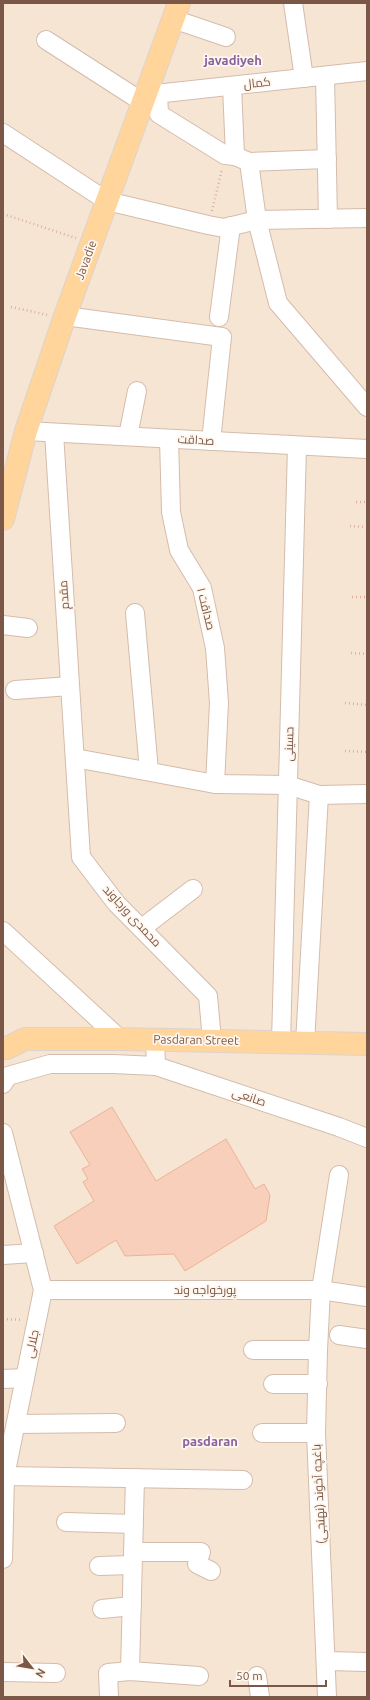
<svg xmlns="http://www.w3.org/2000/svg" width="370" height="1700" font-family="Ubuntu,Cairo,sans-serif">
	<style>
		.residential { fill: #f7e5d3 }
		.building { fill: #f7cfba; stroke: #ecb398 }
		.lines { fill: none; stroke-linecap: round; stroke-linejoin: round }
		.minor-casing { stroke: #d4bcac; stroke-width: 20 }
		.major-casing { stroke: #ddd3cf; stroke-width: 24 }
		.path { stroke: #ddb29c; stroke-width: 2.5; stroke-dasharray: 1 3; stroke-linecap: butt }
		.minor { stroke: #fff; stroke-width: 18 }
		.major { stroke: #ffd59c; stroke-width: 22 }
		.labels { text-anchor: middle; stroke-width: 3.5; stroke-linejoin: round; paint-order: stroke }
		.street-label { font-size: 12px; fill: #7b5747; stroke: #fff7ee }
		.neighbourhood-label { font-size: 13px; font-weight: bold; fill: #87629f; stroke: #fff7ee }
	</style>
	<rect width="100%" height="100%" fill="#fff3e5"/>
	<!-- residential -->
	<rect class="residential" x="3" y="3" width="364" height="1694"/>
	<!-- building -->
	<polygon class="building" points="112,1107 156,1181 226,1139 255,1189 264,1184 270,1195 266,1221 185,1271 174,1254 125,1256 116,1240 77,1264 54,1226 94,1201 83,1182 88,1179 82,1169 90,1165 70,1132"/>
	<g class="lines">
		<defs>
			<g id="minor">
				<polyline points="293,3 304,78"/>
				<polyline points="173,19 226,37"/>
				<polyline points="46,40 144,103"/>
				<polyline points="325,76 328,219"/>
				<polyline points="232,86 235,156"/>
				<polyline points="158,94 159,114 225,155 235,156 249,162 327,159"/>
				<polyline points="146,95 367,71"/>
				<polyline points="3,133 107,201 208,225 224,228 257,220 367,218"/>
				<polyline points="249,162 257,220 278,303 367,407"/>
				<polyline points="65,316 222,337 211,441"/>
				<polyline points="219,317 231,226"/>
				<polyline points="26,431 367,449"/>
				<polyline points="54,433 81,857 116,903 208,996 212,1040"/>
				<polyline points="128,436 137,391"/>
				<polyline points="169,439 171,512 179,550 202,588 215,648 219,703 215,784"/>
				<polyline points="135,613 149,771"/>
				<polyline points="3,625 28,628"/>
				<polyline points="15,690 70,686"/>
				<polyline points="75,758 215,784 288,785 319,795 367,794"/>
				<polyline points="142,928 193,889"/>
				<polyline points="3,931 120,1039"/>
				<polyline points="155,1039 156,1066 339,1127 367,1138"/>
				<polyline points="281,1042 297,446"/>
				<polyline points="305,1043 319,795"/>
				<polyline points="3,1084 8,1076 50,1064 113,1064 156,1066"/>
				<polyline points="3,1133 43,1290 5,1476 3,1559"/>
				<polyline points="3,1255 34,1253"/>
				<polyline points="43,1290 321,1290 367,1297"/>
				<polyline points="339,1335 367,1339"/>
				<polyline points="253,1350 318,1350"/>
				<polyline points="3,1379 25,1378"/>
				<polyline points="273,1384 318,1384"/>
				<polyline points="16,1424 116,1423"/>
				<polyline points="262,1433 316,1433"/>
				<polyline points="5,1476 243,1480"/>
				<polyline points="66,1522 134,1524"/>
				<polyline points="133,1552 201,1552 197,1564 211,1571"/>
				<polyline points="99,1566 132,1565"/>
				<polyline points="102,1609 132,1606"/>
				<polyline points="327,1661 366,1662"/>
				<polyline points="130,1671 135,1478"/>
				<polyline points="3,1672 56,1673"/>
				<polyline points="257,1676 260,1697"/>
				<polyline points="109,1697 108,1673 130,1671 199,1676"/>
				<polyline points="327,1697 316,1433 318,1350 321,1290 339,1175"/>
			</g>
			<g id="major">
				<polyline points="3,519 26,431 65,316 179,3"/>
				<polyline points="3,1048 7,1048 25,1039 120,1039 367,1044"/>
			</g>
		</defs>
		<!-- minor casing -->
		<use href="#minor" class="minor-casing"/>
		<!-- major casing -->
		<use href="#major" class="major-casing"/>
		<!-- path -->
		<g class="path">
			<polyline points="212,211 222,169"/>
			<polyline points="3,214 76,238"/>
			<polyline points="11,307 48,315"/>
			<polyline points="356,502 367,502"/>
			<polyline points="350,526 367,527"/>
			<polyline points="352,597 367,597"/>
			<polyline points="351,653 367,654"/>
			<polyline points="345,703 367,705"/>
			<polyline points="345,751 367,752"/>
			<polyline points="3,1319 23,1320"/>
		</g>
		<!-- minor -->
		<use href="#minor" class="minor"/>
		<!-- major -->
		<use href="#major" class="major"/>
	</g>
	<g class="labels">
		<!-- street labels -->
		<g class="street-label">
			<text transform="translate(257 83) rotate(-6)" y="4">کمال</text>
			<text transform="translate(86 260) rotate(-70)" y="4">Javadie</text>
			<text transform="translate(196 440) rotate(3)" y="4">صداقت</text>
			<text transform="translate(64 595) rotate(-94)" y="4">مقدم</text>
			<text transform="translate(206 609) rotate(76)" y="4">صداقت ۱</text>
			<text transform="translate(289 744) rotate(-88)" y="4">حسینی</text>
			<text transform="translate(132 916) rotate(47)" y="4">محمدی ورجاوند</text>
			<text transform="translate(196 1040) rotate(1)" y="4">Pasdaran Street</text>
			<text transform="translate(249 1097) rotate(18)" y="4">صانعی</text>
			<text x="205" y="1294">پورخواجه وند</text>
			<text transform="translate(32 1344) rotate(-78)" y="4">جلالی</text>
			<text transform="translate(319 1494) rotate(-93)" y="4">باغچه آخوند (نهنجی)</text>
		</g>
		<!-- neighbourhood labels -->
		<g class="neighbourhood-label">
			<text x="233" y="65">javadiyeh</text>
			<text x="210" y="1446">pasdaran</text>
		</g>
	</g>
	<!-- border -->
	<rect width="370" height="1700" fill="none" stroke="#7b5747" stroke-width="8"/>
	<!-- north arrow -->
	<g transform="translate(32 1668) rotate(121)" stroke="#fff7ee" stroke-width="3" paint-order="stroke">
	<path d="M0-3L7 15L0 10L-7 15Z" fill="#7b5747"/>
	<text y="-6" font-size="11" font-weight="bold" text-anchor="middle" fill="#7b5747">N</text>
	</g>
	<!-- scale -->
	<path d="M230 1680v6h96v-6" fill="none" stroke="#7b5747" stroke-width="2"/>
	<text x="236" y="1680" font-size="12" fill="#7b5747" stroke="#fff7ee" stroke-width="3" paint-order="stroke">50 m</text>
</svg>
